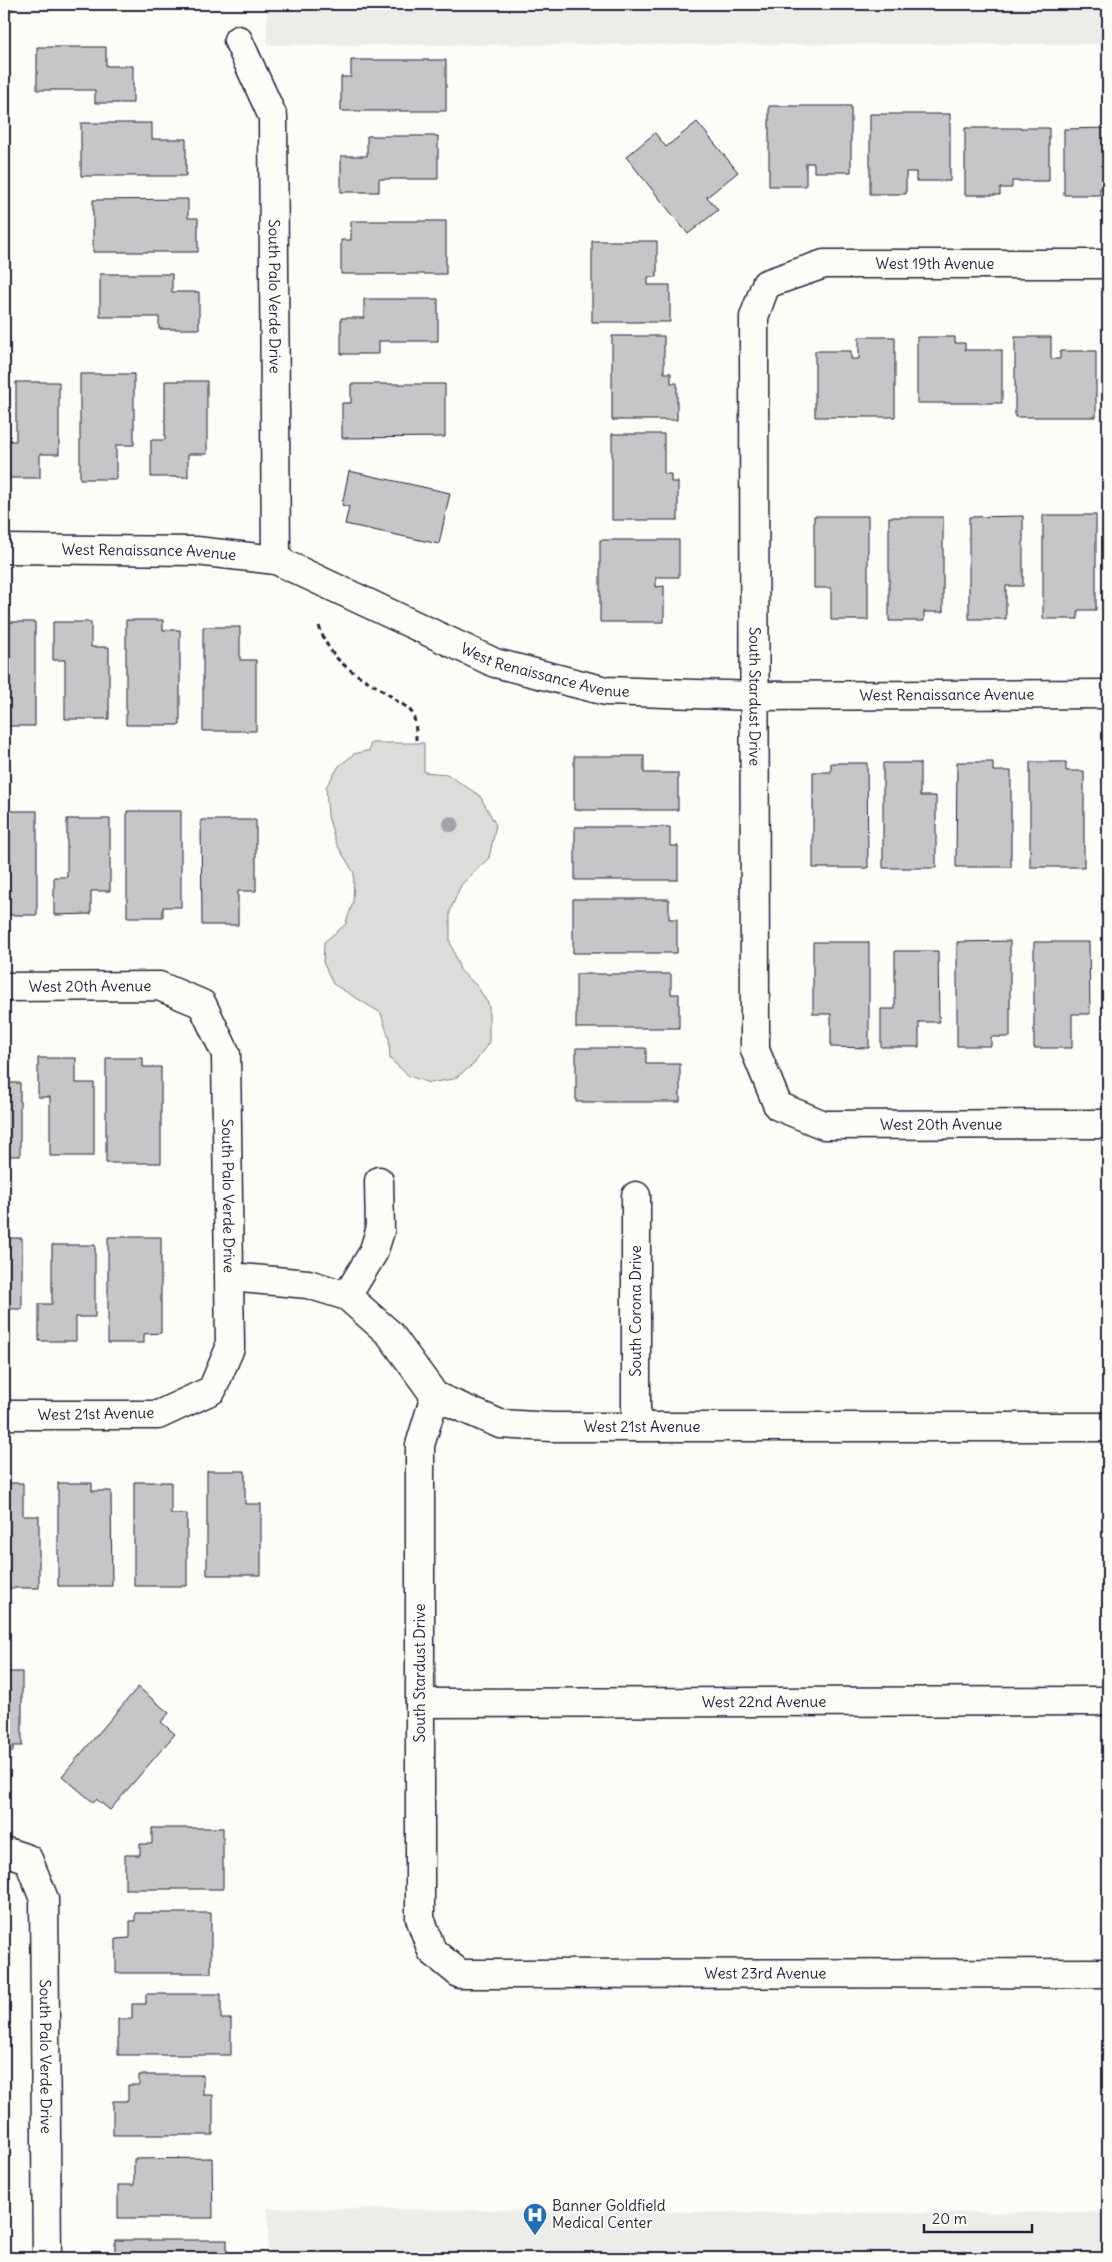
<svg xmlns="http://www.w3.org/2000/svg" width="1112" height="2262" font-family="Delius,sans-serif">
	<style>
		.built { fill: #ecece9 }
		.green { fill: #dddcdb; stroke: #807f8b }
		.building { fill: #c6c6c8; stroke: #22223b }
		.lines { fill: none; stroke-linecap: round; stroke-linejoin: round }
		.minor-casing { stroke: #22223b; stroke-width: 31 }
		.path { stroke: #22223b; stroke-width: 3; stroke-dasharray: 5 4; stroke-linecap: butt }
		.minor { stroke: #fdfcf7; stroke-width: 28 }
		.tree { fill: #a3a3aa }
		.labels { text-anchor: middle; stroke-width: 4.5; stroke-linejoin: round; paint-order: stroke }
		.street-label { font-size: 15px; fill: #22223b; stroke: #fdfcf7 }
		.poi-label { font-size: 15px; fill: #22223b; stroke: #fdfcf7; text-anchor: start }
	</style>
	<rect width="100%" height="100%" fill="#fdfcf7"/>
	<filter id="ink" filterUnits="userSpaceOnUse"><feTurbulence type="fractalNoise" baseFrequency=".02" numOctaves="2"/><feDisplacementMap in="SourceGraphic" scale="10" xChannelSelector="R" yChannelSelector="G"/><feConvolveMatrix kernelMatrix="1 2 1 2 8 2 1 2 1" color-interpolation-filters="sRGB"/></filter>
	<g filter="url(#ink)">
		<!-- built -->
		<g class="built">
			<polygon points="267,4 1108,4 1108,44 267,45"/>
			<polygon points="268,2208 802,2213 1108,2212 1108,2258 268,2258"/>
		</g>
		<!-- green -->
		<polygon class="green" points="370,743 424,743 424,772 447,774 480,796 496,825 489,858 461,885 450,911 450,941 460,970 477,986 489,1005 489,1042 474,1064 454,1079 429,1083 409,1076 390,1059 389,1039 381,1013 333,984 323,962 324,942 345,925 353,903 354,873 336,843 328,816 326,787 339,766 354,754 370,750"/>
		<!-- building -->
		<g class="building">
			<polygon points="37,47 106,47 106,66 133,66 133,103 95,103 95,90 37,90"/>
			<polygon points="351,60 446,60 446,111 341,111 341,77 351,77"/>
			<polygon points="769,106 851,106 851,172 814,172 814,163 806,163 806,186 769,186"/>
			<polygon points="870,114 950,114 950,181 916,181 916,172 906,172 906,194 870,194"/>
			<polygon points="697,122 738,172 707,197 718,210 688,234 626,157 655,133 666,147"/>
			<polygon points="81,123 152,123 152,139 186,139 186,176 81,176"/>
			<polygon points="965,128 1049,128 1049,181 1012,181 1012,188 1000,188 1000,195 965,195"/>
			<polygon points="1108,128 1108,188 1100,188 1100,195 1064,195 1064,129"/>
			<polygon points="367,136 438,136 438,179 379,179 379,192 341,192 341,156 367,156"/>
			<polygon points="188,199 188,218 198,218 198,252 93,252 93,200"/>
			<polygon points="351,221 446,221 446,274 341,274 341,240 351,240"/>
			<polygon points="592,241 657,241 657,277 648,277 648,285 670,285 670,322 592,322"/>
			<polygon points="100,274 172,274 172,292 199,292 199,329 159,329 159,317 100,317"/>
			<polygon points="364,299 438,299 438,341 379,341 379,354 341,354 341,318 364,318"/>
			<polygon points="612,336 664,336 664,373 671,373 671,383 677,383 677,420 612,420"/>
			<polygon points="859,337 895,337 895,417 815,417 815,351 851,351 851,359 859,359"/>
			<polygon points="917,337 955,337 955,343 965,343 965,350 1002,350 1002,403 917,403"/>
			<polygon points="1015,337 1051,337 1051,359 1060,359 1060,351 1096,351 1096,417 1015,417"/>
			<polygon points="80,374 134,374 134,445 116,445 116,479 80,479"/>
			<polygon points="165,381 207,381 207,454 188,454 188,477 151,477 151,440 165,440"/>
			<polygon points="16,382 59,382 59,454 40,454 40,478 4,478 4,441 16,441"/>
			<polygon points="351,384 445,384 445,437 342,438 342,403 351,403"/>
			<polygon points="612,434 664,434 664,474 671,474 671,482 678,482 678,520 612,520"/>
			<polygon points="349,471 450,493 439,544 345,524 349,507 342,505"/>
			<polygon points="1043,515 1096,515 1096,610 1078,610 1078,619 1043,619"/>
			<polygon points="814,516 868,516 868,620 831,620 831,588 814,588"/>
			<polygon points="1023,516 1023,586 1006,586 1006,619 969,619 969,517"/>
			<polygon points="889,517 943,517 943,612 924,612 924,621 889,621"/>
			<polygon points="600,540 679,540 679,577 656,577 656,587 664,586 664,622 600,622"/>
			<polygon points="126,620 163,620 163,630 180,630 180,725 126,725"/>
			<polygon points="8,622 35,622 35,726 4,726 4,631 8,631"/>
			<polygon points="53,622 91,622 91,647 109,647 109,719 65,719 65,660 53,660"/>
			<polygon points="203,627 240,627 240,660 256,660 256,731 203,731"/>
			<polygon points="574,756 644,756 644,773 678,773 678,810 574,810"/>
			<polygon points="957,762 993,762 993,771 1011,771 1011,867 956,867"/>
			<polygon points="1030,762 1066,762 1066,771 1084,771 1084,867 1030,867"/>
			<polygon points="831,763 867,763 868,868 813,868 813,772 831,772"/>
			<polygon points="883,763 920,763 920,796 936,796 936,868 883,868"/>
			<rect x="4" y="811" width="33" height="104"/>
			<polygon points="127,811 181,811 181,907 163,907 163,917 127,917"/>
			<polygon points="67,819 110,819 110,891 91,891 91,914 54,915 54,877 67,877"/>
			<polygon points="201,820 256,820 256,891 238,891 238,925 202,925"/>
			<polygon points="575,827 670,827 670,846 678,846 678,880 575,880"/>
			<polygon points="573,899 669,899 669,919 677,919 677,953 573,953"/>
			<polygon points="1010,941 1010,1037 991,1037 991,1046 957,1046 957,942"/>
			<polygon points="813,942 869,942 869,1048 831,1047 831,1014 813,1014"/>
			<polygon points="1034,942 1089,942 1090,1014 1072,1014 1072,1048 1034,1048"/>
			<polygon points="895,951 938,951 939,1022 919,1022 919,1047 881,1047 881,1009 895,1009"/>
			<polygon points="576,974 671,974 671,994 679,994 679,1028 576,1028"/>
			<polygon points="576,1048 646,1048 646,1064 680,1064 680,1102 576,1102"/>
			<polygon points="38,1058 76,1058 76,1083 94,1083 94,1156 50,1156 50,1097 38,1097"/>
			<polygon points="106,1058 143,1058 143,1067 161,1067 161,1163 106,1163"/>
			<rect x="4" y="1083" width="16" height="73"/>
			<polygon points="108,1237 161,1237 161,1333 144,1334 144,1343 108,1343"/>
			<polygon points="4,1238 22,1238 22,1309 4,1309 4,1343"/>
			<polygon points="52,1245 95,1245 95,1317 76,1317 76,1341 39,1341 39,1304 52,1304"/>
			<polygon points="207,1471 245,1471 245,1504 261,1504 261,1575 207,1575"/>
			<polygon points="134,1482 171,1482 171,1514 187,1514 187,1586 134,1586"/>
			<polygon points="4,1483 23,1483 23,1516 39,1516 39,1588 4,1588"/>
			<polygon points="58,1483 92,1483 92,1491 111,1491 112,1586 58,1586"/>
			<polygon points="4,1672 22,1672 22,1746 13,1746 13,1752 4,1752"/>
			<polygon points="138,1687 169,1713 161,1722 175,1734 110,1810 96,1799 93,1802 62,1776"/>
			<polygon points="152,1828 223,1828 223,1889 125,1889 125,1855 140,1855 140,1844 152,1844"/>
			<polygon points="135,1913 211,1913 211,1973 116,1973 116,1939 130,1938 130,1921 135,1921"/>
			<polygon points="146,1994 221,1994 221,2019 231,2019 231,2055 118,2055 118,2019 132,2019 132,2004 146,2004"/>
			<polygon points="139,2075 203,2075 203,2095 213,2095 213,2135 113,2135 113,2101 128,2101 128,2085 139,2085"/>
			<polygon points="212,2158 213,2218 118,2218 118,2185 134,2185 134,2159"/>
			<rect x="115" y="2240" width="112" height="18"/>
		</g>
		<g class="lines">
			<defs>
				<g id="minor">
					<path id="s1" d="M238,40l35,77 3,443"/>
					<path id="s2" d="M1108,264h-284l-58,20 -12,33 1,733 23,56 46,19 284,-1"/>
					<path id="s3" d="M4,549l192,2 80,9 219,103 111,28 149,5 353,-2"/>
					<path id="s4" d="M4,987l155,-1 43,18 24,50 4,294 -18,42 -54,25h-154"/>
					<polyline points="636,1196 636,1427"/>
					<path id="s5" d="M230,1277l78,7 39,12 43,38 45,62 65,28 51,3h557"/>
					<polyline points="347,1296 373,1253 380,1231 379,1181"/>
					<path id="s6" d="M435,1396l-15,49v473l12,33 28,23 648,-1"/>
					<path id="s7" d="M420,1703l688,-2"/>
					<path id="s8" d="M4,1851l24,8 16,40 3,359"/>
				</g>
			</defs>
			<!-- minor casing -->
			<use href="#minor" class="minor-casing"/>
			<!-- path -->
			<g class="path">
				<polyline points="4,12 18,4"/>
				<path d="M319,626c15,46 45,48 78,75 5,3 12,7 15,12 4,8 4,18 4,27"/>
			</g>
			<!-- minor -->
			<use href="#minor" class="minor"/>
		</g>
		<!-- trees -->
		<circle class="tree" cx="451" cy="824" r="8"/>
	</g>
	<!-- icons -->
	<defs>
		<symbol id="hospital-pin" viewBox="-11 -11 22 30"><path d="M0 17L-7.5 6A9.5 9.5 0 1 1 7.5 6Z" fill="#1f6fb2" stroke="#fdfcf7"/><path d="M-5-5h3v3.5h4V-5h3V5h-3V1.5h-4V5h-3Z" fill="#fff"/></symbol>
	</defs>
	<g fill-rule="evenodd">
		<use href="#hospital-pin" x="521" y="2201" width="28" height="38"/>
	</g>
	<g class="labels">
		<!-- street labels -->
		<g class="street-label">
			<text x="935" y="269">West 19th Avenue</text>
			<text dy="5" stroke="none"><textPath href="#s1" startOffset="264">South Palo Verde Drive</textPath></text>
			<text dy="5" stroke="none"><textPath href="#s3" startOffset="145">West Renaissance Avenue</textPath></text>
			<text dy="5" stroke="none"><textPath href="#s3" startOffset="565">West Renaissance Avenue</textPath></text>
			<text dy="5" stroke="none"><textPath href="#s3" startOffset="970">West Renaissance Avenue</textPath></text>
			<text dy="5" stroke="none"><textPath href="#s2" startOffset="760">South Stardust Drive</textPath></text>
			<text dy="5" stroke="none"><textPath href="#s4" startOffset="86">West 20th Avenue</textPath></text>
			<text dy="5" stroke="none"><textPath href="#s2" startOffset="1341">West 20th Avenue</textPath></text>
			<text dy="5" stroke="none"><textPath href="#s4" startOffset="399">South Palo Verde Drive</textPath></text>
			<text transform="translate(636 1311) rotate(-90)" y="5">South Corona Drive</text>
			<text transform="translate(96 1414) rotate(-1)" y="5">West 21st Avenue</text>
			<text dy="5" stroke="none"><textPath href="#s5" startOffset="466">West 21st Avenue</textPath></text>
			<text transform="translate(420 1673) rotate(-90)" y="5">South Stardust Drive</text>
			<text dy="5" stroke="none"><textPath href="#s7" startOffset="344">West 22nd Avenue</textPath></text>
			<text dy="5" stroke="none"><textPath href="#s6" startOffset="901">West 23rd Avenue</textPath></text>
			<text dy="5" stroke="none"><textPath href="#s8" startOffset="226">South Palo Verde Drive</textPath></text>
		</g>
		<!-- poi labels -->
		<g class="poi-label">
			<text x="552" y="2211">Banner Goldfield<tspan x="552" dy="17">Medical Center</tspan></text>
		</g>
	</g>
	<!-- margin -->
	<rect width="1112" height="2262" fill="none" stroke="#fdfcf7" stroke-width="20"/>
	<rect x="10" y="10" width="1092" height="2242" fill="none" stroke="#22223b" stroke-width="2" filter="url(#ink)"/>
	<!-- scale -->
	<path d="M924 2224v8h108v-8" fill="none" stroke="#22223b" stroke-width="2.5"/>
	<text x="932" y="2224" font-size="15" fill="#22223b" stroke="#fdfcf7" stroke-width="4" paint-order="stroke">20 m</text>
</svg>
